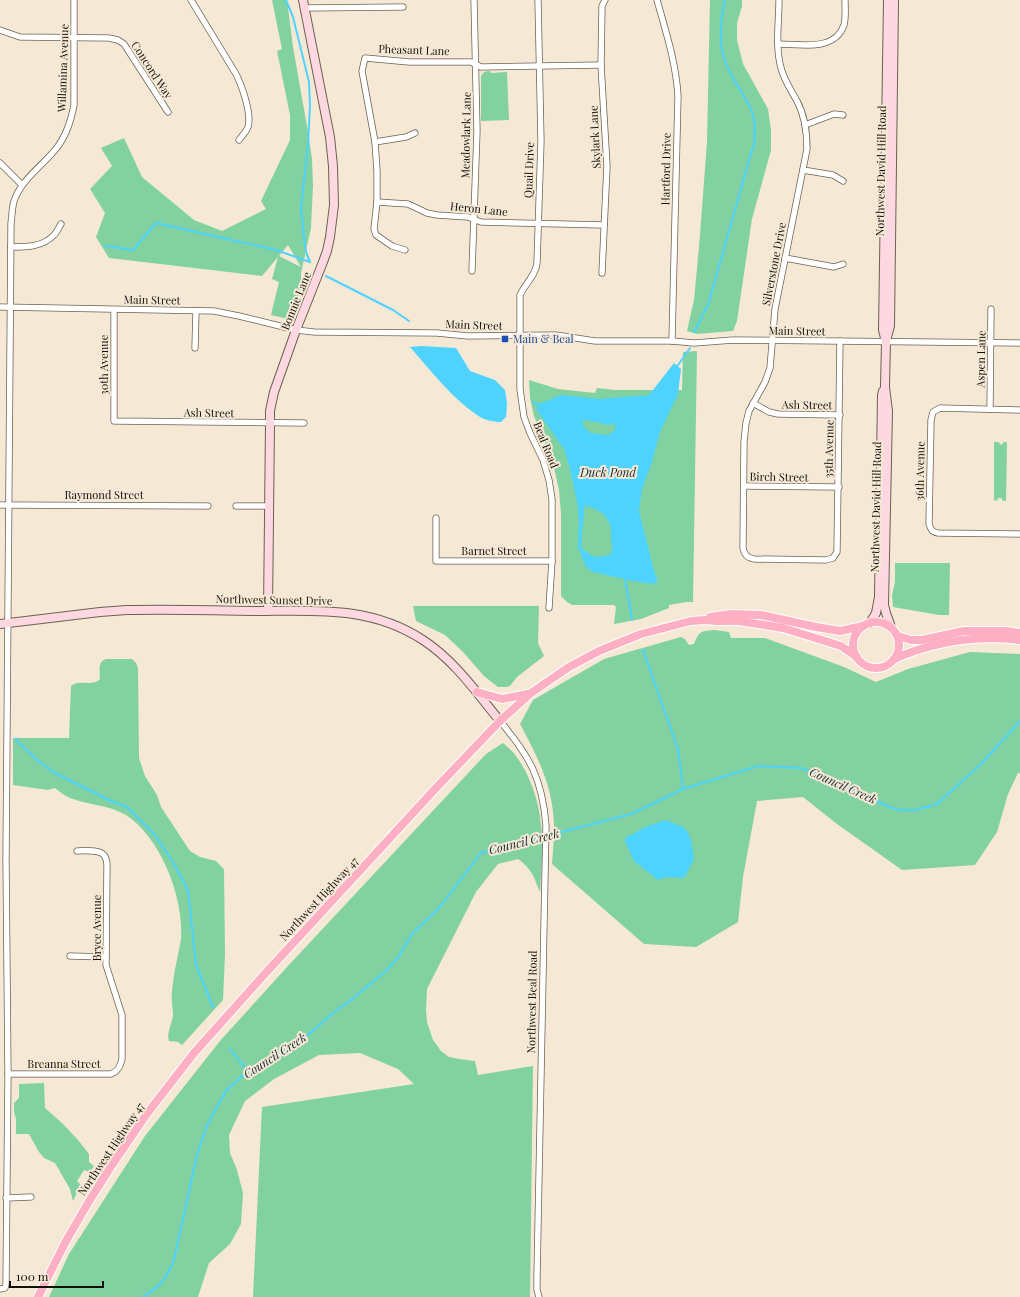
<svg xmlns="http://www.w3.org/2000/svg" width="1020" height="1297" font-family="'Playfair Display',serif">
	<style>
		.green { fill: #82d1a0; fill-rule: evenodd }
		.water { fill: #4ed3ff; fill-rule: evenodd }
		.lines { fill: none; stroke-linecap: round; stroke-linejoin: round }
		.stream { stroke: #4ed3ff; stroke-width: 2 }
		.street-casing { stroke: #6b6151; stroke-width: 7 }
		.secondary-casing { stroke: #6b6151; stroke-width: 10 }
		.primary-casing { stroke: #fff; stroke-width: 10 }
		.street { stroke: #fff; stroke-width: 5.5 }
		.secondary { stroke: #fed8e1; stroke-width: 8 }
		.primary { stroke: #fdb0c4; stroke-width: 8 }
		.transit-dot { fill: #1a4fb4; stroke: #f5e9d6; stroke-width: 1.5 }
		.labels { text-anchor: middle; stroke-width: 4; stroke-linejoin: round; paint-order: stroke }
		.street-label { font-size: 11px; fill: #130f09; stroke: #f5e9d6 }
		.transit-label { font-size: 11px; fill: #164399; stroke: #f5e9d6; text-anchor: start }
		.water-label { font-size: 12px; font-style: italic; fill: #162c35; stroke: #f5e9d6 }
	</style>
	<rect width="100%" height="100%" fill="#f5e9d6"/>
	<!-- green -->
	<g class="green">
		<path d="M272,0h15l6,47 15,85 4,27 1,26 -2,43 -10,45v15l-11,30 -2,1 -17,-4 8,-33 -7,-3 6,-22 -16,19 -153,-18 -13,-21 9,-24 -15,-24 22,-23 -11,-18 23,-10 18,39 52,43 28,11 44,-22 -5,-8 29,-61v-25l-13,-64 5,-2zM288,245l13,22 -22,-11z"/>
		<polygon points="710,0 742,0 742,6 737,23 737,40 743,64 768,109 771,130 771,150 752,219 737,321 733,331 697,334 687,331 694,300 699,247 707,142"/>
		<polygon points="489,71 492,73 507,72 509,120 481,121 481,76 484,72"/>
		<polygon points="697,351 693,602 686,602 669,605 669,608 641,619 614,624 616,607 614,605 572,605 567,602 561,596 561,514 559,490 553,463 534,416 530,398 529,380 558,389 595,393 597,388 615,390 682,390 683,352"/>
		<polygon points="994,442 998,442 1001,445 1004,442 1007,442 1006,501 1003,501 1001,498 998,498 997,501 994,500"/>
		<polygon points="895,563 950,563 949,615 939,615 893,607 892,595 895,582"/>
		<polygon points="413,606 539,606 538,643 544,656 517,677 510,686 506,687 498,687 484,676 463,652 445,635 416,621"/>
		<path d="M714,630l15,2 2,6h34l79,29 32,15 32,-13 62,-17 50,2v119h-2l-10,21 -11,38 -22,33 -73,5 -65,-46 -34,-27 -46,4 -14,76 -5,45 -42,25 -52,-3 -92,-80c1,-12 2,-24 2,-36 0,-39 -16,-71 -34,-104l13,-24 71,-41 77,-22 4,2 4,6 5,-1c6,-14 6,-12 20,-14z"/>
		<path d="M106,659h26l4,4 2,5 1,90 6,18 12,19 4,12 29,44 10,6 16,4 7,7 1,2 1,84 -2,46 -41,45 -4,-3 -9,-1c-3,-9 4,-18 4,-27 0,-4 -1,-8 -1,-12 -1,-8 1,-19 2,-27 2,-12 5,-24 7,-36 3,-41 -20,-101 -55,-124 -17,-10 -38,-10 -56,-17 -5,-2 -10,-6 -15,-10l-7,2 -35,-5v-47h56l2,-52c8,-7 22,1 29,-7 0,-8 -3,-17 6,-20z"/>
		<path d="M503,743c4,4 10,8 13,13 14,19 23,45 25,69 3,22 0,45 -1,67 -6,-15 -8,-23 -22,-33l-20,5 -22,28 -49,97 -1,21 1,12 6,18 8,11 8,6 10,2 16,2 3,14 55,-9 -3,231h-277l9,-190 152,-23 -16,-15 -38,-16 -41,2 -45,24 -29,22 -16,34 1,18 7,17 6,23 -2,31 -11,20 -21,19 -11,34h-149l20,-43 76,-118 75,-95 67,-74 199,-213z"/>
		<polygon points="44,1083 45,1108 62,1123 78,1140 89,1154 89,1162 94,1166 90,1172 84,1170 77,1181 81,1185 73,1201 70,1189 55,1163 44,1158 39,1152 29,1134 16,1134 16,1119 14,1112 14,1103 19,1098 19,1084"/>
	</g>
	<!-- water -->
	<g class="water">
		<path d="M421,346l35,2 14,23 25,9 10,10 2,14 -1,13 -5,5c-8,0 -17,-2 -24,-7 -26,-18 -46,-44 -67,-68z"/>
		<path d="M674,363l7,6 -3,25 -18,38 -8,30 -10,27 -3,22 14,56 5,15 -5,2 -15,-2 -45,-10 -7,-5 -8,-20 1,-25 -1,-15 -8,-38 -6,-20 -28,-40 3,-5 22,-9 38,4 50,-4zM584,420l17,3 6,2 6,-1 3,1 -2,6 -6,4 -17,-2 -6,-5 -3,-6zM584,506c13,1 27,11 27,25 1,4 -1,3 0,7 0,5 2,9 1,15l-7,3 -11,1 -12,-8c-2,-14 3,-28 2,-43z"/>
		<polygon points="666,820 685,828 691,839 694,859 684,878 667,877 658,880 634,861 624,839 645,827"/>
	</g>
	<g class="lines">
		<!-- stream -->
		<g class="stream">
			<polyline points="286,0 293,17 309,82 310,105 308,145 301,208 305,247 307,255 310,262"/>
			<polyline points="105,246 133,250 156,223 276,250 310,262"/>
			<polyline points="326,276 393,310 409,321"/>
			<path d="M694,332l14,-27 46,-162c1,-10 2,-21 -2,-31 -8,-19 -22,-34 -28,-54 -6,-19 -3,-40 1,-58"/>
			<polyline points="676,368 690,348"/>
			<polyline points="533,402 541,406"/>
			<polyline points="625,578 632,620"/>
			<polyline points="643,650 678,749 683,789"/>
			<polyline points="15,739 37,760 55,773 111,801 127,807 154,834 173,862 188,890 196,965 213,1007"/>
			<polyline points="230,1049 248,1072"/>
			<path d="M143,1297c17,-11 24,-18 31,-37l23,-105 10,-30 19,-34 19,-18 58,-34 35,-30 8,-5 40,-33 13,-15 13,-22 27,-26 42,-55 150,-39 52,-25 75,-23 43,2 43,17 45,22 12,3h15l21,-6 45,-41 38,-42"/>
		</g>
		<defs>
			<g id="street">
				<path d="M191,0l45,74c6,12 16,40 12,53 -2,5 -6,9 -9,13"/>
				<path d="M538,0l3,141 -4,122c-1,12 -12,21 -17,32v94l4,28 6,16 13,27 6,20 3,19v62l-3,47"/>
				<path d="M657,0c9,32 19,63 21,96l-6,245"/>
				<path d="M779,0c0,22 -4,46 2,68 3,12 10,22 16,33 8,15 10,31 10,48l-32,160 -5,59 -5,14 -16,29 -3,12 -2,19 -1,106c1,6 4,10 11,11l72,1 7,-2 4,-6 3,-211"/>
				<polyline points="305,8 403,7"/>
				<polyline points="0,30 20,37 109,38 118,40 124,44 168,112"/>
				<path d="M778,44c22,0 57,8 66,-19 2,-8 1,-17 1,-25"/>
				<polyline points="805,125 834,114 843,115"/>
				<polyline points="375,142 406,137 415,133"/>
				<polyline points="0,163 22,185"/>
				<polyline points="803,170 833,175 843,181"/>
				<polyline points="377,202 408,204 427,213 437,215 468,217 481,222 604,225"/>
				<path d="M11,247c15,0 32,0 43,-12 3,-3 5,-8 7,-11"/>
				<polyline points="405,250 392,246 376,235 374,229 377,202 377,171 375,142 362,71 365,58 409,62 471,62 481,67 601,65"/>
				<polyline points="785,258 834,267 843,264"/>
				<polyline points="472,271 477,131 474,0"/>
				<polyline points="602,273 607,166 601,65 602,6 605,0"/>
				<polyline points="0,307 214,311 239,316 296,330 314,332 437,333 468,336 556,335 595,341 672,341 694,343 733,340 1020,343"/>
				<polyline points="114,310 114,421 304,423"/>
				<polyline points="195,348 196,311"/>
				<polyline points="753,403 769,412 778,414 840,415"/>
				<polyline points="990,409 991,309"/>
				<path d="M1020,410l-80,-2 -7,4 -2,8 -2,104c2,6 3,8 9,9l82,1"/>
				<polyline points="744,486 839,487"/>
				<polyline points="0,505 208,506"/>
				<polyline points="236,506 269,506"/>
				<polyline points="436,518 436,561 552,561"/>
				<path d="M500,721c30,36 42,57 46,104l-9,451v14l2,7"/>
				<polyline points="70,956 106,957"/>
				<path d="M8,1074h103c7,-3 9,-7 11,-15v-44l-16,-50 1,-100c0,-3 -1,-7 -3,-10 -5,-6 -20,-4 -27,-4"/>
				<polyline points="6,1198 31,1197"/>
				<path d="M0,1289l5,-1 1,-4 2,-210 -2,-215 5,-636c1,-7 1,-15 3,-22 7,-21 27,-34 41,-51 11,-13 16,-29 19,-45v-105"/>
			</g>
			<g id="secondary">
				<polyline points="888,0 883,330 886,342 885,387 888,411 884,605 886,613 891,627"/>
				<polyline points="886,341 890,326 894,0"/>
				<polyline points="268,611 270,424 270,411 274,392 296,330 323,262 327,251 330,237 334,205 333,166 330,137 303,0"/>
				<polyline points="870,623 876,613 879,597 882,395 883,391"/>
				<path d="M0,624l100,-12 27,-2c42,-1 84,0 127,1 60,0 116,-6 169,29 32,21 53,52 77,81"/>
			</g>
			<g id="primary">
				<polyline points="710,617 731,614 761,615 816,627 840,631 863,626"/>
				<circle cx="876" cy="645" r="23"/>
				<polyline points="898,636 911,640 922,640 964,631 1007,631 1020,633"/>
				<path d="M894,659c39,-17 83,-24 126,-19"/>
				<polyline points="477,692 502,699 528,694"/>
				<polyline points="38,1297 66,1241 88,1203 110,1168 146,1115 194,1053 262,977 435,789 500,721 531,693 569,667 599,651 641,634 691,621 706,620 716,621 739,621 783,628 841,646 857,657"/>
			</g>
		</defs>
		<!-- street casing -->
		<use href="#street" class="street-casing"/>
		<!-- secondary casing -->
		<use href="#secondary" class="secondary-casing"/>
		<!-- primary casing -->
		<use href="#primary" class="primary-casing"/>
		<!-- street -->
		<use href="#street" class="street"/>
		<!-- secondary -->
		<use href="#secondary" class="secondary"/>
		<!-- primary -->
		<use href="#primary" class="primary"/>
	</g>
	<!-- markers -->
	<rect class="transit-dot" x="501" y="335" width="8" height="8" rx="2"/>
	<g class="labels">
		<!-- street labels -->
		<g class="street-label">
			<text transform="translate(414 50) rotate(2)" y="4">Pheasant Lane</text>
			<text transform="translate(63 68) rotate(-88)" y="4">Willamina Avenue</text>
			<text transform="translate(152 70) rotate(57)" y="4">Concord Way</text>
			<text transform="translate(466 135) rotate(-89)" y="4">Meadowlark Lane</text>
			<text transform="translate(595 137) rotate(-93)" y="4">Skylark Lane</text>
			<text transform="translate(666 169) rotate(-89)" y="4">Hartford Drive</text>
			<text transform="translate(529 170) rotate(-88)" y="4">Quail Drive</text>
			<text transform="translate(881 171) rotate(-89)" y="4">Northwest David Hill Road</text>
			<text transform="translate(479 209) rotate(6)" y="4">Heron Lane</text>
			<text transform="translate(774 264) rotate(-79)" y="4">Silverstone Drive</text>
			<text transform="translate(152 300) rotate(1)" y="4">Main Street</text>
			<text transform="translate(296 301) rotate(-68)" y="4">Bonnie Lane</text>
			<text transform="translate(474 325) rotate(2)" y="4">Main Street</text>
			<text transform="translate(797 331) rotate(1)" y="4">Main Street</text>
			<text transform="translate(981 359) rotate(-89)" y="4">Aspen Lane</text>
			<text transform="translate(104 365) rotate(-90)" y="4">30th Avenue</text>
			<text transform="translate(807 405) rotate(1)" y="4">Ash Street</text>
			<text transform="translate(209 413) rotate(1)" y="4">Ash Street</text>
			<text transform="translate(546 445) rotate(68)" y="4">Beal Road</text>
			<text transform="translate(829 449) rotate(-89)" y="4">35th Avenue</text>
			<text transform="translate(920 471) rotate(-89)" y="4">36th Avenue</text>
			<text transform="translate(779 477) rotate(1)" y="4">Birch Street</text>
			<text x="104" y="499">Raymond Street</text>
			<text transform="translate(876 507) rotate(-89)" y="4">Northwest David Hill Road</text>
			<text x="494" y="555">Barnet Street</text>
			<text transform="translate(274 600) rotate(1)" y="4">Northwest Sunset Drive</text>
			<text transform="translate(319 899) rotate(-47)" y="4">Northwest Highway 47</text>
			<text transform="translate(97 928) rotate(-90)" y="4">Bryce Avenue</text>
			<text transform="translate(532 1002) rotate(-89)" y="4">Northwest Beal Road</text>
			<text x="64" y="1068">Breanna Street</text>
			<text transform="translate(111 1149) rotate(-56)" y="4">Northwest Highway 47</text>
		</g>
		<!-- transit labels -->
		<g class="transit-label">
			<text x="513" y="343">Main &amp; Beal</text>
		</g>
		<!-- water labels -->
		<g class="water-label">
			<text x="608" y="477">Duck Pond</text>
			<text transform="translate(843 786) rotate(24)" y="4">Council Creek</text>
			<text transform="translate(524 842) rotate(-14)" y="4">Council Creek</text>
			<text transform="translate(275 1056) rotate(-33)" y="4">Council Creek</text>
		</g>
	</g>
	<!-- scale -->
	<path d="M10 1281v6h93v-6" fill="none" stroke="#130f09" stroke-width="2"/>
	<text x="16" y="1281" font-size="12" fill="#130f09" stroke="#f5e9d6" stroke-width="3" paint-order="stroke">100 m</text>
</svg>
